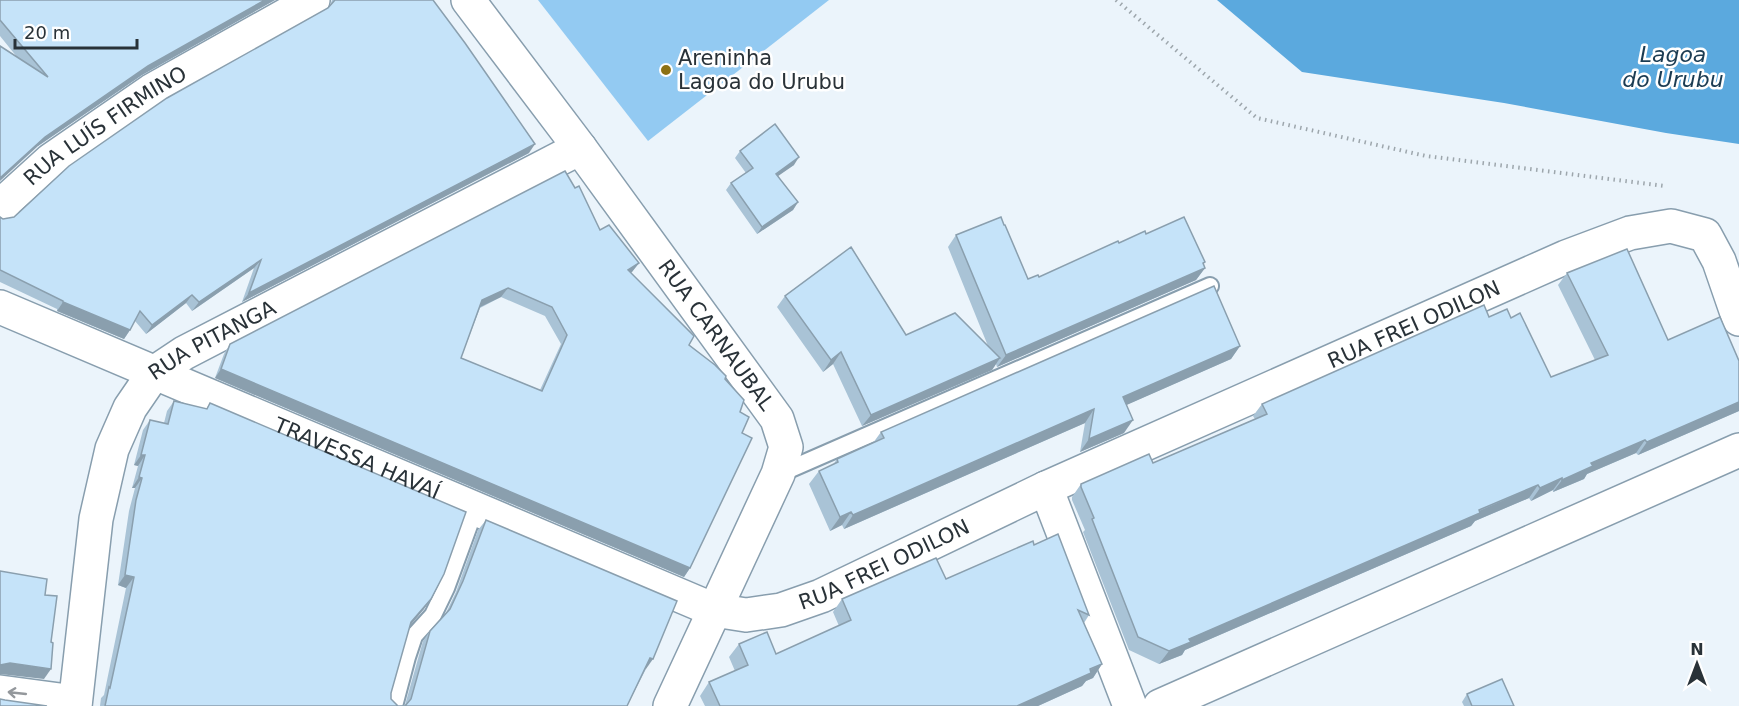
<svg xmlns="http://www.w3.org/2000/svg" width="1739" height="706" font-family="'DejaVu Sans',sans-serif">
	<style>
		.green { fill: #93caf2 }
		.water { fill: #5ba9de }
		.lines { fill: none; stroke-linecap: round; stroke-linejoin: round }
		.lane-casing { stroke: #889eae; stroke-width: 20 }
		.street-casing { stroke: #889eae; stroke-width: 36 }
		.path { stroke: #9da6ac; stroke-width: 4; stroke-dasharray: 1.5 4.5; stroke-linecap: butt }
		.lane { stroke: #fff; stroke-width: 16 }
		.street { stroke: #fff; stroke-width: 33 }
		.wall { fill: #a9c3d6; fill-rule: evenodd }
		.shaded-wall { fill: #8a9fae }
		.building { fill: #c5e3f9; stroke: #8a9fae; stroke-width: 1.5; fill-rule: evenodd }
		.oneway { stroke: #94989c }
		.poi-dot { fill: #8c7114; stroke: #fff; stroke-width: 2 }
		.labels { text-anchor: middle; stroke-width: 5; stroke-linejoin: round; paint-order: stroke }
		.poi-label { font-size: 21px; fill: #293238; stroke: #fff; text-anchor: start }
		.street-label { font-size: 21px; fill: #293238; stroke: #fff }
		.water-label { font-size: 22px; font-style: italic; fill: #1b3c53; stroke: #fff }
	</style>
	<rect width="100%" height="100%" fill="#ebf4fb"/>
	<!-- green -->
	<polygon class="green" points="538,0 829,0 648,141"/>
	<!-- water -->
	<polygon class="water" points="1217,0 1739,0 1739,144 1666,133 1504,103 1302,72"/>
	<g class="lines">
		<defs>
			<g id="lane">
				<polyline points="779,474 1210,286"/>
				<polyline points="394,706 407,657 414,636 433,615 446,588 475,509"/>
			</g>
			<g id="street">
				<path id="s1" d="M468,0l112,148 197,271 9,28 -8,27 -108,232"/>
				<path id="s2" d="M0,209l7,-9 44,-40 100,-69 162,-91"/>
				<path id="s3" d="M0,307l714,303 32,5 35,-5 40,-14 225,-108 520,-231 64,-24 41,-7 34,9 14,26 20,58"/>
				<polyline points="1046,488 1130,706"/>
				<polyline points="0,692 75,702"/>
				<path id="s4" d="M75,706l21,-187 16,-70 18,-41 24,-35 30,-20 396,-205"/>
				<polyline points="1160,706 1739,450"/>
			</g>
		</defs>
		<!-- lane casing -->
		<use href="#lane" class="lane-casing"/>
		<!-- street casing -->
		<use href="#street" class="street-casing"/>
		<!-- path -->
		<polyline class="path" points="1116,0 1257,118 1426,156 1665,186"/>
		<!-- lane -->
		<use href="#lane" class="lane"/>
		<!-- street -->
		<use href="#street" class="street"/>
	</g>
	<!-- wall -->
	<g class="wall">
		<polygon points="0,0 275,0 142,75 38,146 17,57 0,36"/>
		<polygon points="332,0 433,0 529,153 242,302 254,268 192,311 186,303 146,334 135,321 130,330 124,339 57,311 57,309 0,282 0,217 3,219 14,217 328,8 330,6"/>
		<polygon points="740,151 794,165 777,176 798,202 793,210 757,234 726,190 731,183 746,173 735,158"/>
		<path d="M600,230l39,33 -8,10 58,72 1,223 -6,9 -469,-199 9,-24 6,-10zM501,297l44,19 16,28 -21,46 -79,-32 19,-50z"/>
		<polygon points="1146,234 1204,265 1205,268 1196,280 997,367 996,364 992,370 862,426 833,364 823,372 777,307 785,296 906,335 988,346 948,247 956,235 1028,279 1039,277 1119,243"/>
		<polygon points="1567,273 1668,340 1739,361 1739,411 1638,455 1636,453 1587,474 1584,479 1553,492 1553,490 1531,501 1529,498 1475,521 1471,526 1185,650 1182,655 1159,664 1129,650 1083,532 1085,530 1072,500 1072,497 1081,484 1153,463 1255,419 1253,416 1262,404 1489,317 1511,318 1551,377 1595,360 1558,285"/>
		<polygon points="1240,346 1231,359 1126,405 1124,433 1080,452 1085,423 844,529 842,525 830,531 809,484 819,471 833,465 837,459 873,443 881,432"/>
		<polygon points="174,401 206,409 210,403 431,599 424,609 410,625 391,693 391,699 398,706 405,705 423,641 430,631 445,615 456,592 478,530 486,520 646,669 627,706 100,706 101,698 104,695 126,588 118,585 129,511 135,488 132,488 138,466 134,465 143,430 150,420 164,423 167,411"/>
		<polygon points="1034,545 1089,615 1084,623 1102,664 1093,678 1086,681 1082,686 1038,706 705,706 700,696 709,682 735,671 729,657 739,644 776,654 839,626 833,612 842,599 946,579"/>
		<polygon points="1467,694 1514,706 1464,706 1462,702"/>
	</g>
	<!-- shaded-wall -->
	<g class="shaded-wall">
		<polygon points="265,0 275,0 142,75 38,146 0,181 0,178 45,137 148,66"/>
		<polygon points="535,144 529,153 242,302 249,293"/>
		<polygon points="799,157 794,165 771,181 776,174"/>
		<polygon points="798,202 793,210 757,234 762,227"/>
		<polygon points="261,260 254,268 192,311 199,302"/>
		<polygon points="1205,262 1199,271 1205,268 1196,280 997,367 1006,355"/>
		<polygon points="639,263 632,272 621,279 628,270"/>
		<polygon points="508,288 501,297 476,309 482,300"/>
		<polygon points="192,295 186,303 146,334 152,325"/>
		<polygon points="63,302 130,330 124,339 57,311"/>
		<polygon points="1240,346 1231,359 1113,411 1123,397"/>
		<polygon points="841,352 833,364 823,372 831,360"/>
		<polygon points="1000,358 992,370 862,426 871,415"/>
		<polygon points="221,369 690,568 684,577 215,378"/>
		<polygon points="1739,402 1739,411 1638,455 1647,442"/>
		<polygon points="1094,409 1085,423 844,529 853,515"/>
		<polygon points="1133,420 1124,433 1080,452 1089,439"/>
		<polygon points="1645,440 1636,453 1587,474 1584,479 1553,492 1562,480 1591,463"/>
		<polygon points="141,455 145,455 138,466 134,465"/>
		<polygon points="139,477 142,478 135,488 132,488"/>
		<polygon points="1562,478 1553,490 1531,501 1540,488"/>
		<polygon points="1538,485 1529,498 1475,521 1471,526 1185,650 1182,655 1159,664 1169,651 1189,639"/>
		<polygon points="851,512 842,525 830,531 840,517"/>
		<polygon points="125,575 134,577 126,588 118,585"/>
		<polygon points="431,599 424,609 404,633 411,622"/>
		<polygon points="650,658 653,659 646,669 643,668"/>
		<polygon points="10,663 51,669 44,679 0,674 0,665"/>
		<polygon points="1102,664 1093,678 1086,681 1082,686 1038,706 1017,706"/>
	</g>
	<!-- building -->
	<g class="building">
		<polygon points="0,0 265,0 148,66 45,137 0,178 0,46 48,77 0,20"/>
		<polygon points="335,0 433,0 465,43 535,144 249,293 261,260 199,302 192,295 152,325 140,311 130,330 63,302 63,301 0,270 0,217 3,219 14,217 69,166 167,98 328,8"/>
		<polygon points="775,124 799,157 776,174 798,202 762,227 731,183 753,168 740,151"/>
		<path d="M565,171l10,17 4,-2 21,44 9,-5 30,38 -11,7 66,66 -5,9 26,20 11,11 -1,3 19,21 -4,12 9,5 -7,16 10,5 -62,130 -469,-199 9,-25zM508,288l44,19 15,28 -25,56 -81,-33 21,-58z"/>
		<polygon points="1001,217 1004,225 1005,225 1028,279 1038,275 1039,277 1118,241 1119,243 1145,231 1146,234 1184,217 1205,262 1203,263 1205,268 1006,355 956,235"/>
		<polygon points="851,247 906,335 955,313 1000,358 871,415 841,352 831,360 785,296"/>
		<polygon points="1627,249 1668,340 1720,317 1739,361 1739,402 1647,442 1645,440 1591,463 1593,466 1562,480 1562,478 1540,488 1538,485 1479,510 1480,513 1189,639 1191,642 1169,651 1138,637 1092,519 1094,518 1081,487 1081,484 1149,454 1153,463 1267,414 1262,404 1484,305 1489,317 1507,309 1511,318 1520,313 1551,377 1608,355 1567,273"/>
		<polygon points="1214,286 1240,346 1123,397 1133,420 1089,439 1094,409 853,515 851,512 840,517 819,471 838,462 837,459 884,438 881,432"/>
		<polygon points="174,401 207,409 210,403 466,512 444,574 431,599 411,622 391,693 391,699 398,706 405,706 411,699 430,631 450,609 463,581 486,520 677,601 653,659 650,658 627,706 105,706 109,687 110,688 134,577 125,575 136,500 142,478 139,477 145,455 141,455 150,420 168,424"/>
		<polygon points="1058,534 1089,615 1078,610 1102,664 1090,669 1091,673 1017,706 720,706 709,682 748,665 739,644 767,632 776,654 851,620 842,599 936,558 946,579 1033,541 1034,545"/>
		<polygon points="0,571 47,579 45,595 57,596 51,642 53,643 51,669 10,663 0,665"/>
		<polygon points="1502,679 1514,706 1472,706 1467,694"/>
		<polygon points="0,699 5,700 47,706 0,706"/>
	</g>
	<!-- one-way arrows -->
	<defs><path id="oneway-shaft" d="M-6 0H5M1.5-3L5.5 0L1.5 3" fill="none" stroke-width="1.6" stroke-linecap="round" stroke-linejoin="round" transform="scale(1.5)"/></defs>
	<use class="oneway" href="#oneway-shaft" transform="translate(17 693) rotate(-174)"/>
	<!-- markers -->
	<circle class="poi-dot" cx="666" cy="70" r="6"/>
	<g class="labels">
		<!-- poi labels -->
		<g class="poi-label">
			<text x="678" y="65">Areninha<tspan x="678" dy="24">Lagoa do Urubu</tspan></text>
		</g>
		<!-- street labels -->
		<g class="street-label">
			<text dy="7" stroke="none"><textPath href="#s2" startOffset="135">RUA LUÍS FIRMINO</textPath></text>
			<text dy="7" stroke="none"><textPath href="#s3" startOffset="1538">RUA FREI ODILON</textPath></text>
			<text dy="7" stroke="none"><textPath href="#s1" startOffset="417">RUA CARNAUBAL</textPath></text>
			<text dy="7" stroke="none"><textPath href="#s4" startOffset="414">RUA PITANGA</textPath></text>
			<text dy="7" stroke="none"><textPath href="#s3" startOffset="388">TRAVESSA HAVAÍ</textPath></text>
			<text dy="7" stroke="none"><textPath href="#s3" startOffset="956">RUA FREI ODILON</textPath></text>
		</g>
		<!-- water labels -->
		<g class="water-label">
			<text x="1673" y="62">Lagoa<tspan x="1673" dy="25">do Urubu</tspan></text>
		</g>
	</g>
	<!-- north arrow -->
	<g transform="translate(1697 664)" stroke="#ffffff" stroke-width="4.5" paint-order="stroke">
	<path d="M0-4.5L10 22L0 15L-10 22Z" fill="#293238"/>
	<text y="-9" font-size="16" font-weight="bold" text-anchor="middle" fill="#293238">N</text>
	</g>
	<!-- scale -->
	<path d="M15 39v9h122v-9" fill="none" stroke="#293238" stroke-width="3"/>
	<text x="24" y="39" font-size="18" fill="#293238" stroke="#ffffff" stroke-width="4.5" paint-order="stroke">20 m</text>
</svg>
